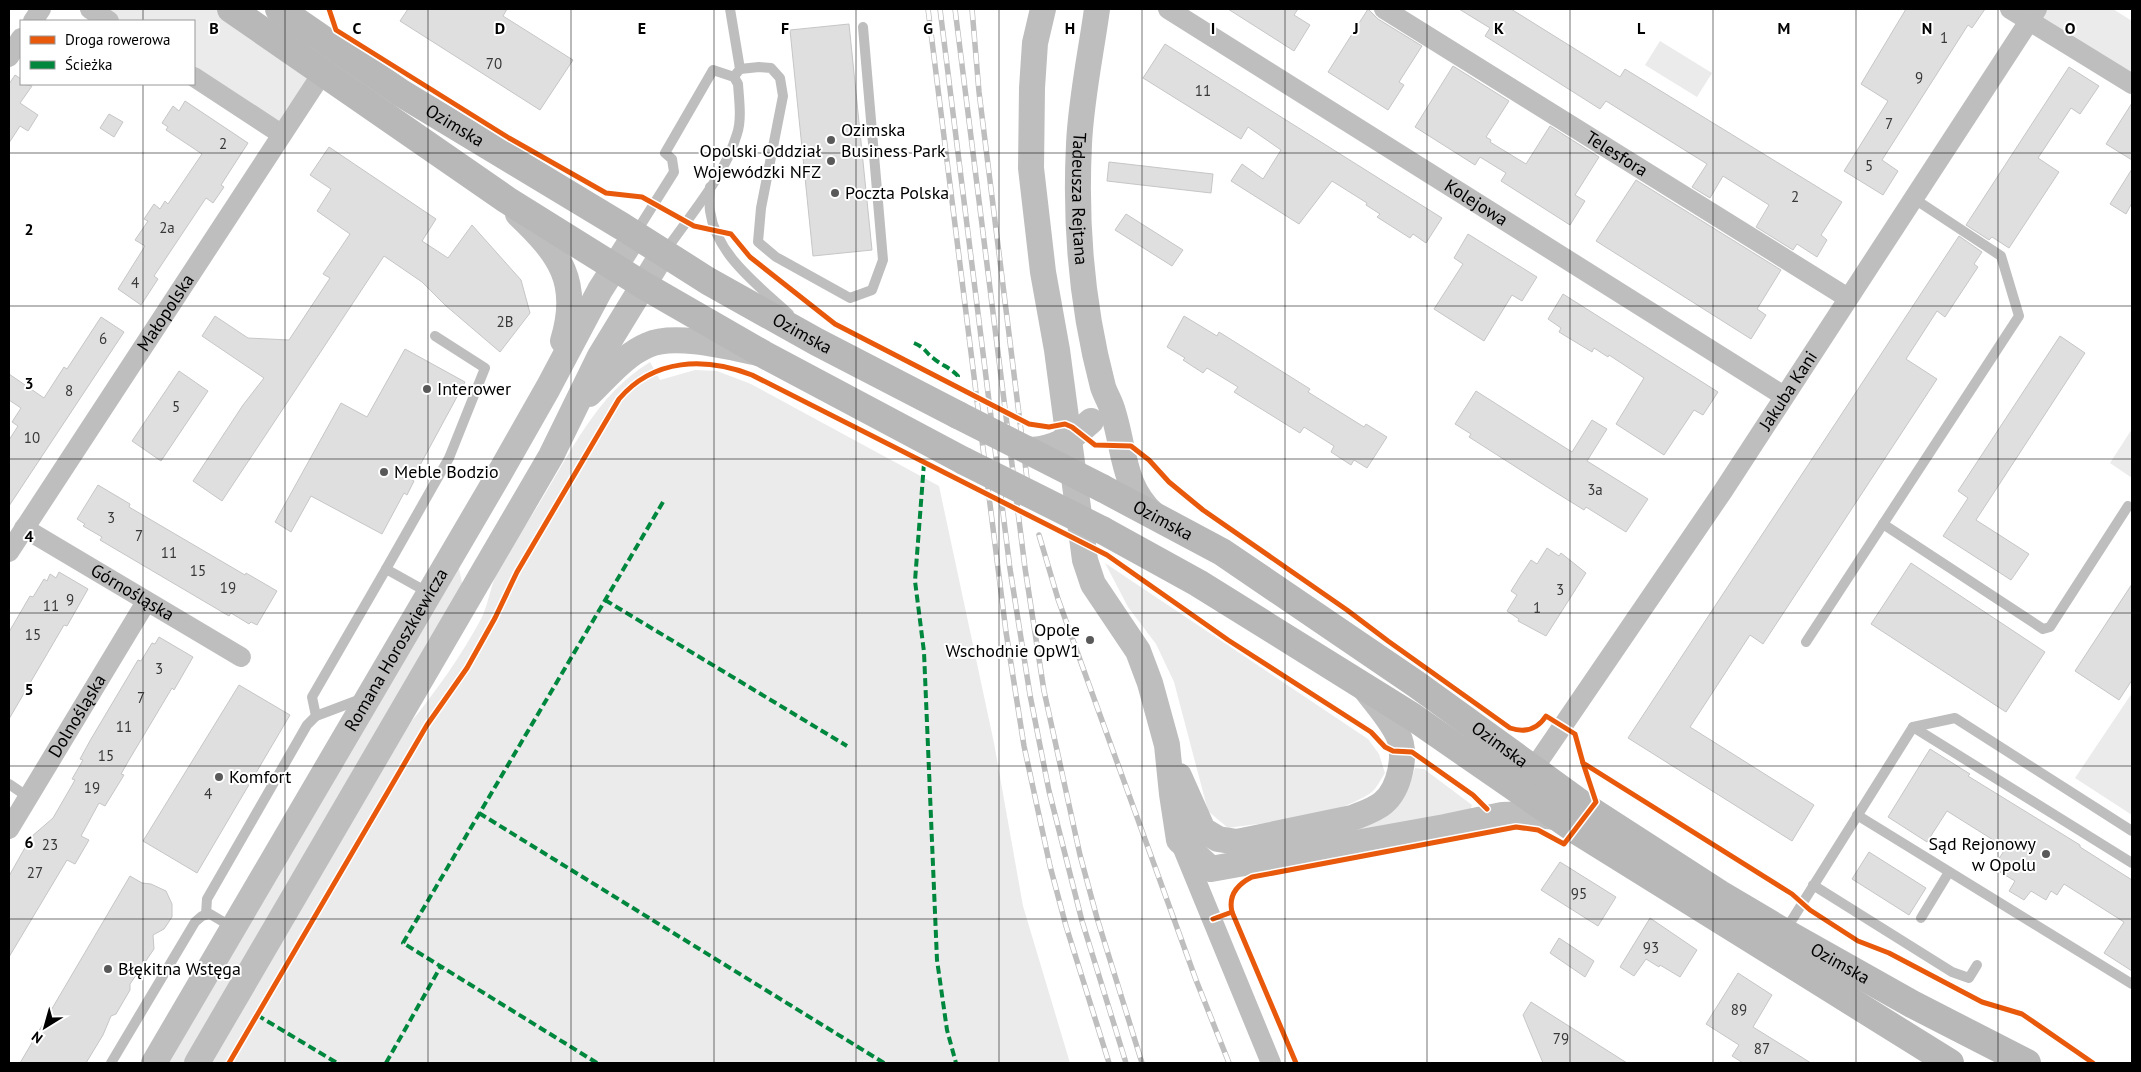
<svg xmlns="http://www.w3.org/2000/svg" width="2141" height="1072" font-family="'PT Sans',sans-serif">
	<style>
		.green { fill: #ebebeb }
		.building { fill: #dfdfdf; stroke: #c6c6c6 }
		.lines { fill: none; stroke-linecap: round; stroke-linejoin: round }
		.service { stroke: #bebebe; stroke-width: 10 }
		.minor { stroke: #bebebe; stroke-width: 20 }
		.tertiary { stroke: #bebebe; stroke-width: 26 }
		.secondary { stroke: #b8b8b8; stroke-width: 28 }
		.rail-casing { stroke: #bebebe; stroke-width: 5.5 }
		.rail { stroke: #fff; stroke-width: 4; stroke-dasharray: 11; stroke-linecap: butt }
		.tertiary-bridge { stroke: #bebebe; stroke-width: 26 }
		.secondary-bridge { stroke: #b8b8b8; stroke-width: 28 }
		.quiet { stroke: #00873e; stroke-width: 4; stroke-dasharray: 8 4; stroke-linecap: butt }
		.cycleway-casing { stroke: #fff; stroke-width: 8 }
		.cycleway { stroke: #e8590c; stroke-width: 5 }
		.grid { fill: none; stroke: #000; stroke-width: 1; stroke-opacity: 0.55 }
		.poi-dot { fill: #595959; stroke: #fff; stroke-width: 2 }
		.labels { text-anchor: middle; stroke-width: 4; stroke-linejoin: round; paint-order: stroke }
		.number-label { font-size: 15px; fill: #383838 }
		.street-label { font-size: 18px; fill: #000; stroke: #fff }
		.poi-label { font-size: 18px; fill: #000; stroke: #fff; text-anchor: start }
		.grid-label { font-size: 16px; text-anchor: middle; font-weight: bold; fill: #000; stroke: #fff; stroke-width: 4; stroke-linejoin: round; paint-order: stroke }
	</style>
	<rect width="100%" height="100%" fill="#fff"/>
	<!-- green -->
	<g class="green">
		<polygon points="90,9 231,9 323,72 281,134 194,77 194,21 109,21"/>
		<polygon points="2037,9 2113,9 2132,21 2132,84 2029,21"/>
		<polygon points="1660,41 1712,73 1697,97 1645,65"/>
		<path d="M650,362l10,18 35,-10 22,1 34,13 188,102 55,257 29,163 47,157h-861l202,-341c26,-32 50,-66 70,-103 7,-14 9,-30 15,-44 10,-23 29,-48 43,-71 32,-52 57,-109 111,-142z"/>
		<polygon points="2132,429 2132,478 2110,463"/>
		<path d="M1105,563l263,176 11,15 6,19c-4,6 -9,17 -16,21 -39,25 -96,27 -141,34l-20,-17 -34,-129 -18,-38 -28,-37z"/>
		<polygon points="459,569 463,587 183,1063 168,1063 455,571"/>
		<polygon points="2132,693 2132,815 2075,778"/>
		<polygon points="1415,768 1424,769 1472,805 1470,811 1351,831 1398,805 1410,784"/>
	</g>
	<!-- building -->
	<g class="building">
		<polygon points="408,9 507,9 503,16 573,60 540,110 400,21"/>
		<polygon points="1228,9 1298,9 1294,15 1310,25 1294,51"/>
		<polygon points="1368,9 1378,19 1422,46 1399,82 1404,85 1388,110 1328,72"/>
		<polygon points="1459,9 1511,9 1620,77 1625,69 1842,202 1821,235 1827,240 1817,257 1797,244 1793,250 1756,227 1769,205 1723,176 1710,198 1692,187 1707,164 1606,101 1600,109 1485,36 1490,28"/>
		<polygon points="1906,9 1985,9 1972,28 1968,25 1882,160 1898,171 1883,195 1844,171 1888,101 1861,84"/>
		<polygon points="849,24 872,250 813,256 790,30"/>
		<polygon points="1165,44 1442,218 1426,243 1413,234 1410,238 1377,217 1380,214 1366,205 1367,203 1332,181 1299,224 1231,181 1242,164 1263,179 1281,150 1248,127 1241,139 1143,78"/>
		<polygon points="1453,66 1509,101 1486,137 1491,140 1490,142 1526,164 1550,126 1599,157 1575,195 1585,201 1570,225 1501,181 1506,173 1480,157 1475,165 1415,127"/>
		<polygon points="2069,67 2099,86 2080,114 2071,108 2038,158 2059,172 2009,248 1992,237 1989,240 1966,225"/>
		<polygon points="15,75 21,79 21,84 32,86 20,103 38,115 28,131 20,126 9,143 9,84"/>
		<polygon points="185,101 248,143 221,185 224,187 213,203 206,198 154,276 158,279 141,305 118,289 145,246 135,240 148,221 144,219 154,204 160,209 165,201 168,204 202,154 166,130 168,127 162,123 173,106 179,111"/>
		<polygon points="2132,103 2132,160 2106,144"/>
		<polygon points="109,114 123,122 114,137 100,128"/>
		<polygon points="329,147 436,219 422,241 448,258 472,225 521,280 530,313 500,352 445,305 422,282 384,256 222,501 193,481 243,405 264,378 202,336 215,316 248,338 289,340 330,278 323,274 350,234 317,211 331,189 310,175"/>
		<polygon points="1109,162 1213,174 1211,193 1107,181"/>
		<polygon points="2132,169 2132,203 2126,214 2110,204"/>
		<polygon points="1636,180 1781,270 1757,309 1766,315 1751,339 1596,241"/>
		<polygon points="1126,214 1183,250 1172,266 1115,230"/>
		<polygon points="1468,234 1537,277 1522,301 1512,295 1484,341 1434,309 1463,264 1454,258"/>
		<polygon points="1959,236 1982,252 1974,264 1978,267 1945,317 1937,311 1906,359 1937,379 1763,644 1750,635 1690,727 1814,805 1792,841 1628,738"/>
		<polygon points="1563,294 1718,392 1703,415 1694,410 1664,455 1616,424 1644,378 1609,355 1608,357 1594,348 1592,352 1582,346 1559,332 1561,328 1548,319"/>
		<polygon points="1184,316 1217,336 1219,332 1310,389 1308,392 1364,427 1366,424 1387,437 1367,468 1354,460 1351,465 1331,452 1334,446 1304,427 1300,433 1234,392 1238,387 1207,368 1203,373 1183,360 1185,358 1167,347"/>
		<polygon points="101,317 124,332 9,506 9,440 18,426 12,422 21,408 9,400 9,374 44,398 64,367 67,369"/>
		<polygon points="2060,336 2085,353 1976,520 2029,554 2011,580 1943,536 1968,498 1958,491"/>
		<polygon points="405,349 465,382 412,480 414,481 407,495 404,493 382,534 311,496 291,532 275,522 341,403 367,417"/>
		<polygon points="179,371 208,391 161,461 132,441"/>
		<polygon points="1476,391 1572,452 1592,420 1607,429 1587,461 1648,499 1626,532 1586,507 1584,510 1555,492 1469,437 1471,434 1455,424"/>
		<polygon points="98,485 130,504 129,507 245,575 246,573 277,591 257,625 251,622 249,624 231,613 229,616 100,540 102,537 83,526 85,524 77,519"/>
		<polygon points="1547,548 1559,556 1561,553 1586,573 1546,636 1518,621 1519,619 1507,611 1517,595 1511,591 1521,575 1531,560 1537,564"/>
		<polygon points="1911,563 2045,652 2006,712 1871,624"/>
		<polygon points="59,572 88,589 67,626 64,625 9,719 9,632 30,596 33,597 44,579 47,581 50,574 56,578"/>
		<polygon points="2132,584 2132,680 2119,700 2075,671"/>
		<polygon points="159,637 193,657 174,690 172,688 129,760 121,774 124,775 105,806 99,803 81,836 89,840 75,864 67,860 9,957 9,876 31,837 53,818 75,780 72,779 83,760 80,759 91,739 138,660 141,661 152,643 155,644"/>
		<polygon points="239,685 290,715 197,873 143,841"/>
		<polygon points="1930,749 1970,774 1968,776 2080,845 2080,847 2132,880 2132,971 2104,953 2124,922 2064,884 2057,895 2051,891 2046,900 2031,891 2024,900 2009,891 2015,881 2000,872 2005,864 1998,860 2006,848 1947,811 1927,842 1888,817"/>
		<polygon points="1869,852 1926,888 1909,915 1852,879"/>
		<polygon points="1560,862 1616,897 1598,926 1541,890"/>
		<polygon points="130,876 142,883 151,884 166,891 172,904 172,917 164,929 153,935 154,949 130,984 130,990 116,1014 111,1016 103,1035 86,1063 20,1063"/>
		<polygon points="1650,918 1697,950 1680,977 1660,965 1659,967 1646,959 1634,976 1620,967"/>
		<polygon points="1559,938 1594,961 1585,977 1550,953"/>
		<polygon points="1738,973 1772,995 1753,1027 1811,1063 1743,1063 1732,1056 1739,1045 1706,1024"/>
		<polygon points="1531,1002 1627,1063 1543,1063 1523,1015"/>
	</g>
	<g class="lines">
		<!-- service -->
		<g class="service">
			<polyline points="730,9 740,69 736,74"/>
			<polyline points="740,69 759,67 771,68 780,78 783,96 761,208 758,242 776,257 850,298 872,290 883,260 863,27"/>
			<path d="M710,187c0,8 -1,16 0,24 6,44 49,75 79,103"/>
			<path d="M635,234l39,-62 -2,-13 -7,-6 48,-83 21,7 4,7c1,15 4,36 -1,50 -13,44 -48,82 -73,119"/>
			<polyline points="1883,524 2043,629 2050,627 2128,506"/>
			<polyline points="429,593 386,569 449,458 485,368 435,336"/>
			<polyline points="1806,642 2019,316 2001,256 1913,198"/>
			<polyline points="316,716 312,697 386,569"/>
			<polyline points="1913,727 2132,863"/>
			<polyline points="9,784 28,797"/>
			<polyline points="1857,815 2132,984"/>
			<polyline points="1813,885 1952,972 1969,978 1977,965"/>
			<polyline points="206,914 207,899 307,725 316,716 361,699"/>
			<polyline points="1921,918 1949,872"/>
			<polyline points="1785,931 1913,727 1955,718 2132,831"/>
			<polyline points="111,1063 195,922 202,916 210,914 232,927"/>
		</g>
		<!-- minor -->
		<g class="minor">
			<polyline points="90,9 109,21"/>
			<path id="s1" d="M1168,9l616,387"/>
			<path id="s2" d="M1384,9l464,289"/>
			<polyline points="2010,9 2132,84"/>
			<polyline points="33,21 41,9"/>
			<polyline points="9,57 21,38"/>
			<polyline points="194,77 281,134"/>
			<path id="s3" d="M24,528l217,129"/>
			<path id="s4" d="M9,552l314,-480"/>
			<path id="s5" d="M1534,768l189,-277 314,-482"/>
			<path id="s6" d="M9,829l137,-227"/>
			<polyline points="1181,844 1271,1063"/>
		</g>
		<!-- tertiary -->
		<g class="tertiary">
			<polyline points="1043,9 1035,43 1032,88 1031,168 1043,272 1057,350 1085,560 1093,584 1138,651 1150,683 1167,745 1172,794 1179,840 1211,869 1445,827 1502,815 1528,814 1556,817"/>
			<path id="s7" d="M1097,9c-6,44 -16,90 -18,135 -4,81 3,164 24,243 3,9 8,16 10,25 12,38 9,74 41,103"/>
			<path d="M518,214c42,40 63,68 45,127"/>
			<path d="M589,394c18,-17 35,-39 59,-49 26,-12 81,2 110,8"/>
			<path d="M1179,776l24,54 15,9 19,3 115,-24c10,-4 23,-8 31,-15 17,-14 24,-49 15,-68 -8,-17 -23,-33 -34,-48"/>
			<path id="s8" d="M154,1063l340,-580 54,-95 52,-98 35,-55"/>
			<polyline points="197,1063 551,456 600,356 663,253"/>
		</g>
		<!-- secondary -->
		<g class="secondary">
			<polyline points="231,9 507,200 643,285 763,354 964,461"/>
			<path id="s9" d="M279,9l122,84 222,134 85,54 109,61 141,73"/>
			<path id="s10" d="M1102,488l120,64 194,132 174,126 130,84 64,38 128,72 115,59"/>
			<polyline points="1102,530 1198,583 1413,717 1576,830 1950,1063"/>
		</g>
		<defs>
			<g id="rail">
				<polyline points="928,9 1006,632 1024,746 1050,866 1066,926 1109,1063"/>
				<polyline points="940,9 1010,569 1030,695 1049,791 1082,921 1126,1063"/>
				<polyline points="955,9 1025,568 1044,691 1080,855 1097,918 1142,1063"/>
				<polyline points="972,9 979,92 1028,487"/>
				<polyline points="1039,535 1058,599 1196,980 1229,1063"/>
			</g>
		</defs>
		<!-- rail casing -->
		<use href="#rail" class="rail-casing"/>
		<!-- rail -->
		<use href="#rail" class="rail"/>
		<!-- tertiary-bridge -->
		<path class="tertiary-bridge" d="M1025,449c24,4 49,-12 66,-28"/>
		<!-- secondary-bridge -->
		<g class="secondary-bridge">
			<polyline points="958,415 1102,488"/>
			<polyline points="964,461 1102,530"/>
		</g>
		<!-- quiet -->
		<g class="quiet">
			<path d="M914,343c12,5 11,9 19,15 8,7 18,10 25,18l-1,3"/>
			<polyline points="924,463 915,581 924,652 937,960 947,1030 956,1063"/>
			<polyline points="605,600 847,746"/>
			<polyline points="479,813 884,1063"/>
			<polyline points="257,1015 337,1063"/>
			<polyline points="386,1063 441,966"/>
			<polyline points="597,1063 403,943 663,502"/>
		</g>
		<defs>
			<g id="cycleway">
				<path d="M329,9l7,21 173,108 97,55 36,4 52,29 37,8 19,23 85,67 194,100 20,3 16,-3 7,3 23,18 36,1 18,14 20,22 34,28 144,100 41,31 122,87c15,5 27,2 36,-12l29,18 8,29 209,131 18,16 48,31 31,12 93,49 40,12 71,49"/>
				<polyline points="1232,912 1296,1063"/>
				<path d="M1213,919l19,-7c-4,-17 6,-28 20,-35l264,-50 22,3 26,14 32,-42 -13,-39"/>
				<path d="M229,1063l198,-338 40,-57 28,-50 22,-46 102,-173c35,-41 86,-42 133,-24l355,180 121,85 143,92 14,15 8,4 19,1 61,43 14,14"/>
			</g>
		</defs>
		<!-- cycleway casing -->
		<use href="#cycleway" class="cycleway-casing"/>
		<!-- cycleway -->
		<use href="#cycleway" class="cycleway"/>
	</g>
	<!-- grid -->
	<path class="grid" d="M143,9v12M285,9v1054M428,9v1054M571,9v1054M714,9v1054M856,9v1054M999,9v1054M1142,9v1054M1285,9v1054M1427,9v1054M1570,9v1054M1713,9v1054M1856,9v1054M1998,9v1054M143,84v979M9,153h2123M9,306h2123M9,459h2123M9,613h2123M9,766h2123M9,919h2123"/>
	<!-- markers -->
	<g class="poi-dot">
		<circle cx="831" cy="140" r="5"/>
		<circle cx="831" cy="161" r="5"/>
		<circle cx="835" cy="193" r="5"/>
		<circle cx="427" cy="389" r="5"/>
		<circle cx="384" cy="472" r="5"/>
		<circle cx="1090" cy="640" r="5"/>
		<circle cx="219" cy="777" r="5"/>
		<circle cx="2046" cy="854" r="5"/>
		<circle cx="108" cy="969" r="5"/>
	</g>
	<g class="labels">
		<!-- number labels -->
		<g class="number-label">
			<text x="1944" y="43">1</text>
			<text x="494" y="69">70</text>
			<text x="1919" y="83">9</text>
			<text x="1203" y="96">11</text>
			<text x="1889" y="129">7</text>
			<text x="223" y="149">2</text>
			<text x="1869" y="171">5</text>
			<text x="1795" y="202">2</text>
			<text x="167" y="233">2a</text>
			<text x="135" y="288">4</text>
			<text x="505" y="327">2B</text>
			<text x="103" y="344">6</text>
			<text x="69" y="396">8</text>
			<text x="176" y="412">5</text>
			<text x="32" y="443">10</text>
			<text x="1595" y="495">3a</text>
			<text x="111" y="523">3</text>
			<text x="139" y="541">7</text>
			<text x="169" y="558">11</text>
			<text x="198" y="576">15</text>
			<text x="228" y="593">19</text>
			<text x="1560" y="595">3</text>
			<text x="70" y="605">9</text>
			<text x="51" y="611">11</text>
			<text x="1537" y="613">1</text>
			<text x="33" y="640">15</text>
			<text x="159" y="674">3</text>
			<text x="141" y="703">7</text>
			<text x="124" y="732">11</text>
			<text x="106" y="761">15</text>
			<text x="92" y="793">19</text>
			<text x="208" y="799">4</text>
			<text x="50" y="850">23</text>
			<text x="35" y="878">27</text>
			<text x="1579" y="899">95</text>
			<text x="1651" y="953">93</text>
			<text x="1739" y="1015">89</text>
			<text x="1561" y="1044">79</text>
			<text x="1762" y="1054">87</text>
		</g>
		<!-- street labels -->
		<g class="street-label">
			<text dy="6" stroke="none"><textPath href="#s9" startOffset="211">Ozimska</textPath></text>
			<text dy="6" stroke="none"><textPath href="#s2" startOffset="274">Telesfora</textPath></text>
			<text dy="6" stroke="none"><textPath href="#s7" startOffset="191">Tadeusza Rejtana</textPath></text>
			<text dy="6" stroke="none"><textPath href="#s1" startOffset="364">Kolejowa</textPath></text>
			<text dy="6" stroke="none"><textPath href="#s4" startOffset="286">Małopolska</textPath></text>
			<text dy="6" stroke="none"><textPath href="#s9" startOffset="616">Ozimska</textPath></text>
			<text dy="6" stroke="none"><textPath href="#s5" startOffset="455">Jakuba Kani</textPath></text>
			<text dy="6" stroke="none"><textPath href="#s10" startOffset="69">Ozimska</textPath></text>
			<text dy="6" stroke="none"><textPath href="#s3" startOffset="126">Górnośląska</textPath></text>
			<text dy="6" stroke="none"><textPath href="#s8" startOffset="479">Romana Horoszkiewicza</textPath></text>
			<text dy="6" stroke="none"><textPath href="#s6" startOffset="132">Dolnośląska</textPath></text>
			<text dy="6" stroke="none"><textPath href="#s10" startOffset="474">Ozimska</textPath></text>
			<text dy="6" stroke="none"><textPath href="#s10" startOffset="879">Ozimska</textPath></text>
		</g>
		<!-- poi labels -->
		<g class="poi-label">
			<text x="841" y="136">Ozimska<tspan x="841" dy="21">Business Park</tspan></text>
			<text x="821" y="157" text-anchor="end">Opolski Oddział<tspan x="821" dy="21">Wojewódzki NFZ</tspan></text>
			<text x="845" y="199">Poczta Polska</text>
			<text x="437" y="395">Interower</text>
			<text x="394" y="478">Meble Bodzio</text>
			<text x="1080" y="636" text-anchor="end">Opole<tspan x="1080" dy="21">Wschodnie OpW1</tspan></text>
			<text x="229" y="783">Komfort</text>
			<text x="2036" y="850" text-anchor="end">Sąd Rejonowy<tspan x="2036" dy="21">w Opolu</tspan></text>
			<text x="118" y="975">Błękitna Wstęga</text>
		</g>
	</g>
	<g class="grid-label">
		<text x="214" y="34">B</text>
		<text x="357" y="34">C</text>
		<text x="500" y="34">D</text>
		<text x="642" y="34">E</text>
		<text x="785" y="34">F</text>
		<text x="928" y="34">G</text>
		<text x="1070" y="34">H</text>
		<text x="1213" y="34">I</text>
		<text x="1356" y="34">J</text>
		<text x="1499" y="34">K</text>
		<text x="1641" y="34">L</text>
		<text x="1784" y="34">M</text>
		<text x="1927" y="34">N</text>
		<text x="2070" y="34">O</text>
		<text x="29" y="235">2</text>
		<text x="29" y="389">3</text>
		<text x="29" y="542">4</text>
		<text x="29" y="695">5</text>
		<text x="29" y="848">6</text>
	</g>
	<!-- border -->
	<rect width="2141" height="1072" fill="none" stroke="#000000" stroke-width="20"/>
	<!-- legend -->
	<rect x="20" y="20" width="175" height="65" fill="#ffffff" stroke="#999999"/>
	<rect x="30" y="36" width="25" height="8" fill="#e8590c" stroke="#999999"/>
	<text x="65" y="45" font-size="15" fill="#000000">Droga rowerowa</text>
	<rect x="30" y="61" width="25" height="8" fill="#00873e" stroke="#999999"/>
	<text x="65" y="70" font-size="15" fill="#000000">Ścieżka</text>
	<!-- north arrow -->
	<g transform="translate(45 1027) rotate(217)" stroke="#ffffff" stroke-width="4" paint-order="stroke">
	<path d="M0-4L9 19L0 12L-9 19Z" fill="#000000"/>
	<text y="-8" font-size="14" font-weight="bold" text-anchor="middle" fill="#000000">N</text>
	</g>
</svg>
